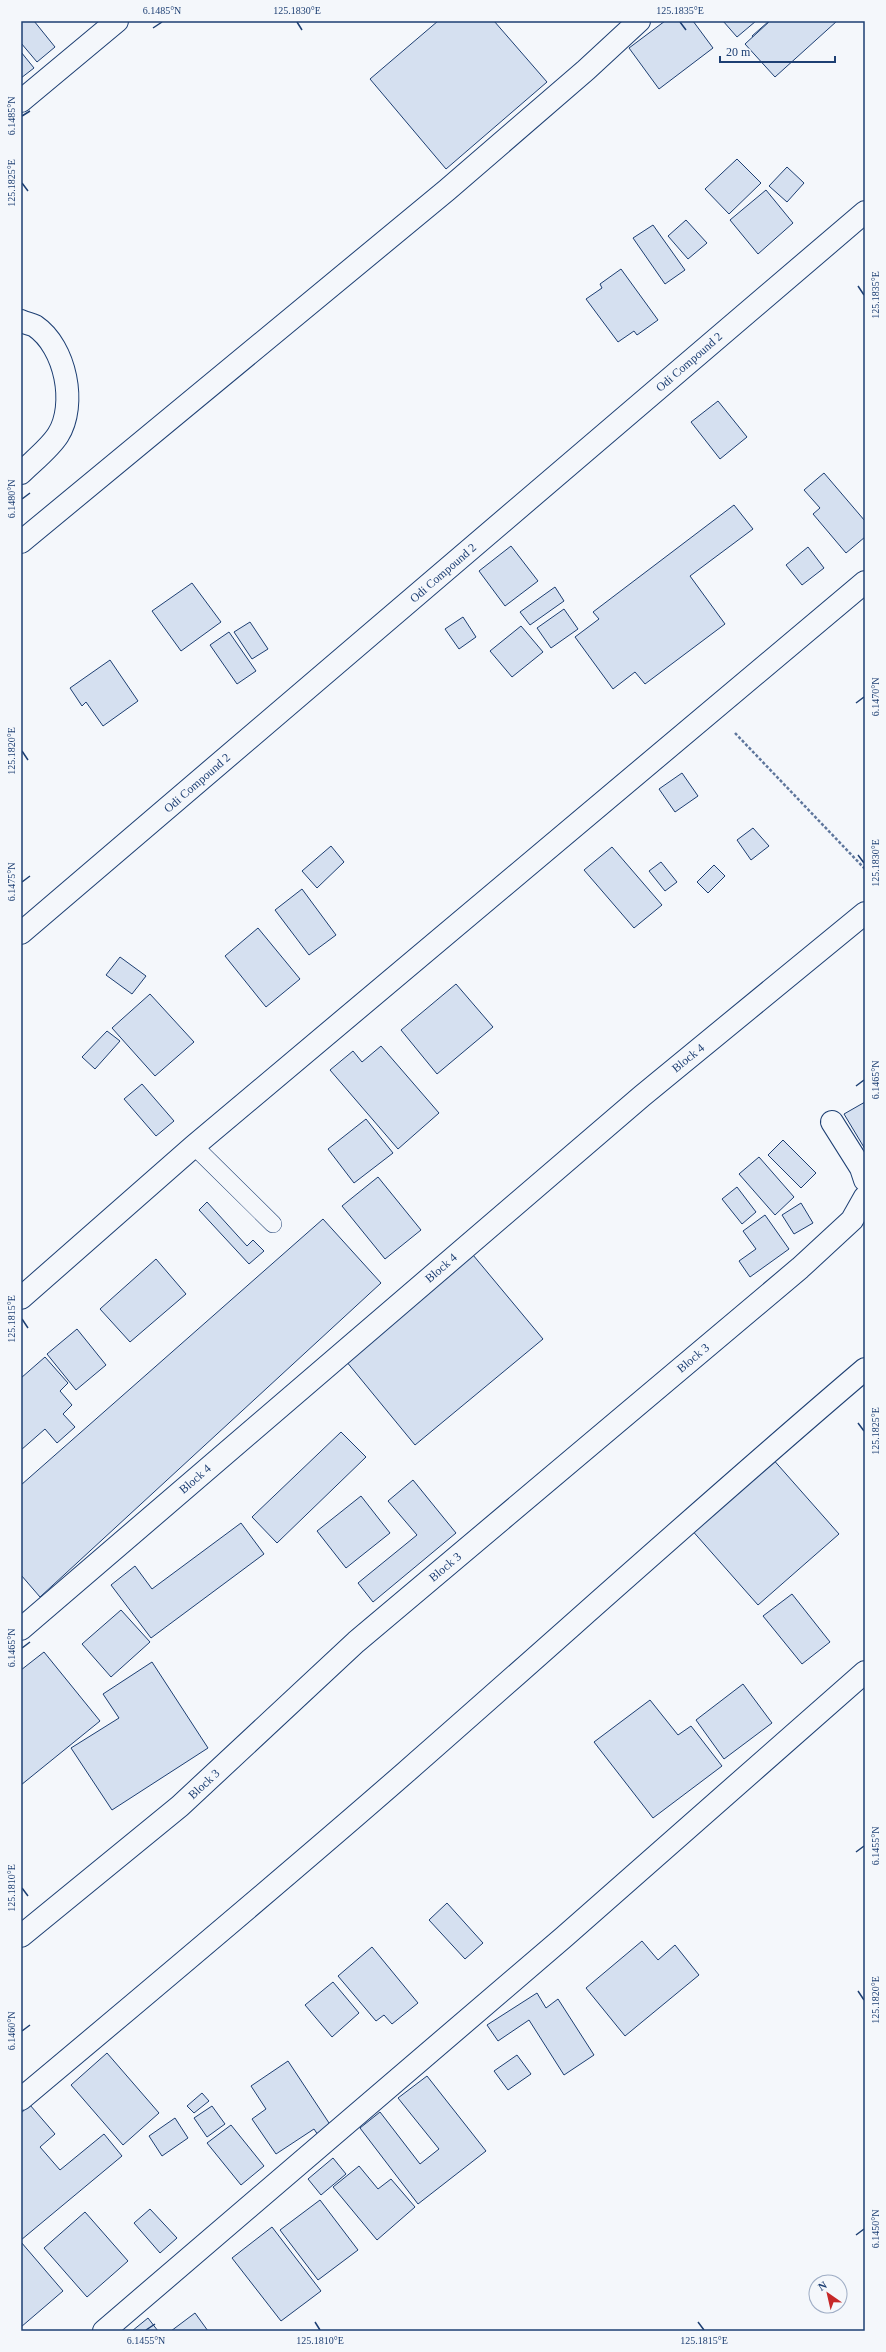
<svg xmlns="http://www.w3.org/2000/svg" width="886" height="2352" font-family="Georgia,serif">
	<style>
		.building { fill: #d5e0f0; stroke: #1d3f73 }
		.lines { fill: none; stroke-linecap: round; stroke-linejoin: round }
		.service-casing { stroke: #1d3f73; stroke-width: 18 }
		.minor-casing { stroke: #1d3f73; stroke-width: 24 }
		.path { stroke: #5e769c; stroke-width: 2.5; stroke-dasharray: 3 2; stroke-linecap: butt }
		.service { stroke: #f4f7fb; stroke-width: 17 }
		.minor { stroke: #f4f7fb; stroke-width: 22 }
		.ticks { fill: none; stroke: #1d3f73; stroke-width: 1.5 }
		.labels { text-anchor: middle; stroke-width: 3; stroke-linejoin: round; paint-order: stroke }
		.street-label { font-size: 12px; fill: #1d3f73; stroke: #f4f7fb }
		.neatline { fill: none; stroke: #1d3f73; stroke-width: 1.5 }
		.ticks-label { font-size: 10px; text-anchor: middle; fill: #1d3f73 }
	</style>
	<rect width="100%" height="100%" fill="#f4f7fb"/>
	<!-- building -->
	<g class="building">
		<polygon points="21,21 34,21 55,47 37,62 21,43"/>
		<polygon points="438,21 494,21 547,82 446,169 370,79"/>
		<polygon points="665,21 693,21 713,48 659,89 629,48"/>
		<polygon points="723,21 756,21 737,37"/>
		<polygon points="769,21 836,21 781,70 752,36"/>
		<polygon points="770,21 837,21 775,77 745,44"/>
		<polygon points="21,52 34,68 21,78"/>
		<polygon points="737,159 761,183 729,214 705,189"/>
		<polygon points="787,167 804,183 787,202 769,186"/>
		<polygon points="766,190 793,223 758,254 730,220"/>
		<polygon points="686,220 707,243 688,259 668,236"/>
		<polygon points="653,225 685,270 665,284 633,238"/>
		<polygon points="621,269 658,320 637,335 634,331 618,342 586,299 602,288 600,284"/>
		<polygon points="718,401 747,437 720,459 691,422"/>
		<polygon points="824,473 865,521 865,537 846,553 813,514 820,508 804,490"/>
		<polygon points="734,505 753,529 690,576 725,624 645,684 635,672 613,689 575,637 599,619 593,612"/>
		<polygon points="511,546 538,581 505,606 479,571"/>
		<polygon points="808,547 824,568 802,585 786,565"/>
		<polygon points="192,583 221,622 181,651 152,611"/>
		<polygon points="555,587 564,601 530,625 520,612"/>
		<polygon points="564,609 578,629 551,648 537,628"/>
		<polygon points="463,617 476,637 459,649 445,629"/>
		<polygon points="250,622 268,649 252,659 234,632"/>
		<polygon points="521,626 543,652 512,677 490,651"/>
		<polygon points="229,632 256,671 237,684 210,645"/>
		<polygon points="110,660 138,701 103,726 86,702 82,706 70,688"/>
		<polygon points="682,773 698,796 675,812 659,789"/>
		<polygon points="753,828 769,846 751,860 737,840"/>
		<polygon points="331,846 344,862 317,888 302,871"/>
		<polygon points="612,847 662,905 634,928 584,870"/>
		<polygon points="661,862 677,882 665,891 649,871"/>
		<polygon points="714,865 725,876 708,893 697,882"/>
		<polygon points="302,889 336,935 309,955 275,910"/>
		<polygon points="258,928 300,979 266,1007 225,956"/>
		<polygon points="120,957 146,976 132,994 106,975"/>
		<polygon points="456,984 493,1027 437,1074 401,1030"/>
		<polygon points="150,994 194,1042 155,1076 112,1028"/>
		<polygon points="107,1031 120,1041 95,1069 82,1057"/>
		<polygon points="381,1046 439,1113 398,1149 330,1070 353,1051 362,1062"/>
		<polygon points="142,1084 174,1121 156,1136 124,1099"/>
		<polygon points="865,1102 865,1149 844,1114"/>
		<polygon points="366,1119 393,1153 354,1183 328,1149"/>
		<polygon points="783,1140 816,1173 801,1188 768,1155"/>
		<polygon points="759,1157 794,1197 775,1215 739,1174"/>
		<polygon points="378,1177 421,1230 385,1259 342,1206"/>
		<polygon points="737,1187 756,1212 742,1224 722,1199"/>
		<polygon points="207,1202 247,1246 253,1240 264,1251 249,1264 199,1210"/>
		<polygon points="801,1203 813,1223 794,1234 782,1215"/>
		<polygon points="765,1215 789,1249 750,1277 739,1261 756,1249 743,1231"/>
		<polygon points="323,1219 381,1283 40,1597 21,1575 21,1485"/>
		<polygon points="473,1255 543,1339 415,1445 346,1361"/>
		<polygon points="156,1259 186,1294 130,1342 100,1309"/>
		<polygon points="77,1329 106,1365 76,1390 47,1354"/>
		<polygon points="45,1357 68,1383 60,1391 72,1405 63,1414 75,1427 57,1443 45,1429 21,1450 21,1378"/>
		<polygon points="341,1432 366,1457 277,1543 252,1517"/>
		<polygon points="771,1457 839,1534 758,1605 690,1528"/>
		<polygon points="413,1480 456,1533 373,1602 358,1583 417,1535 388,1501"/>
		<polygon points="361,1496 390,1533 346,1568 317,1531"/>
		<polygon points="241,1523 264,1554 151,1638 111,1585 135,1566 152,1589"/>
		<polygon points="792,1594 830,1642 802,1664 763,1616"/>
		<polygon points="121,1610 150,1642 111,1677 82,1644"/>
		<polygon points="44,1652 100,1721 21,1785 21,1670"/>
		<polygon points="152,1662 208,1748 112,1810 71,1748 119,1718 103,1694"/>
		<polygon points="743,1684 772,1723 724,1759 696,1720"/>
		<polygon points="650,1700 678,1735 691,1726 722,1766 653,1818 594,1742"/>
		<polygon points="447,1903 483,1943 465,1959 429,1920"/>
		<polygon points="642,1941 658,1960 675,1945 699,1975 625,2036 586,1988"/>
		<polygon points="372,1947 418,2003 392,2024 384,2015 376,2021 338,1976"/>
		<polygon points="333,1982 359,2013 332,2037 305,2005"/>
		<polygon points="537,1993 546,2008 558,1999 594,2055 564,2075 529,2020 498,2041 487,2025"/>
		<polygon points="107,2053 159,2113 123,2145 71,2085"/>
		<polygon points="517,2055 531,2074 508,2090 494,2071"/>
		<polygon points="288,2061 331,2126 318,2135 314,2129 276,2154 252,2119 266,2109 251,2086"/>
		<polygon points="427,2076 486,2151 418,2204 360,2128 380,2112 420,2164 439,2149 398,2098"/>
		<polygon points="202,2093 209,2101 194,2113 187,2106"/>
		<polygon points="30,2105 55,2134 40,2147 60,2170 104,2134 122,2156 21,2240 21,2113"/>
		<polygon points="212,2106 225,2124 207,2137 194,2118"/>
		<polygon points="175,2118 188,2138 162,2156 149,2136"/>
		<polygon points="231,2125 264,2166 241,2185 207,2143"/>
		<polygon points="333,2158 346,2174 321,2195 308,2179"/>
		<polygon points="359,2166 378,2189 391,2179 415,2207 377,2240 333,2187"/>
		<polygon points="320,2200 358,2250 318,2280 280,2230"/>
		<polygon points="150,2209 177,2238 160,2253 134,2223"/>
		<polygon points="85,2212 128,2261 87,2297 44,2248"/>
		<polygon points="272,2227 321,2291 281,2321 232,2258"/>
		<polygon points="21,2242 63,2291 21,2327"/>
		<polygon points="195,2313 208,2331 171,2331"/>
		<polygon points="148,2318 158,2331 132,2331"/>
	</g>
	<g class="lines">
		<defs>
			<polyline id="service" points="194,1146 273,1224"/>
			<g id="minor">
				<polyline points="21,101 117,21"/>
				<path d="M21,321c4,2 10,3 14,5 31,21 42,79 23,109 -9,14 -25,26 -37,38"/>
				<polyline points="21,542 447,190 586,70 639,21"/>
				<polyline points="21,933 865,212"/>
				<polyline points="832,1122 861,1168 865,1180"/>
				<polyline points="21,1298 194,1146 865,582"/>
				<polyline points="21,1629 642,1096 865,913"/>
				<polyline points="21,1936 180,1806 356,1642 800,1268 852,1220 865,1197"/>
				<path d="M21,2099c129,-108 258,-216 385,-327 153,-134 304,-271 459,-403"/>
				<polyline points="104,2331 564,1937 865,1672"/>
			</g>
		</defs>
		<!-- service casing -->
		<use href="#service" class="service-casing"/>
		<!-- minor casing -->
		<use href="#minor" class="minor-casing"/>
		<!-- path -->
		<polyline class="path" points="735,733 865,869"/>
		<!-- service -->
		<use href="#service" class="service"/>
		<!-- minor -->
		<use href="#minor" class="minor"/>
	</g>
	<!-- ticks -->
	<path class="ticks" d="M297,22l5,8M680,22l6,8M153,28l9,-6M22,116l8,-5M22,183l6,8M858,286l6,9M22,499l8,-6M856,703l8,-6M22,751l6,9M858,855l6,8M22,882l8,-6M856,1086l8,-6M22,1319l6,9M858,1423l6,8M22,1648l8,-6M856,1852l8,-6M22,1888l6,8M858,1991l6,9M22,2031l8,-6M856,2235l8,-6M315,2322l5,8M698,2322l6,8M146,2330l9,-6"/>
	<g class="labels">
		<!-- street labels -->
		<g class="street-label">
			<text transform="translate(689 362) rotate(-41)" y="4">Odi Compound 2</text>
			<text transform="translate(443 573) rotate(-41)" y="4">Odi Compound 2</text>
			<text transform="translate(197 783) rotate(-41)" y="4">Odi Compound 2</text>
			<text transform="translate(688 1058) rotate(-39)" y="4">Block 4</text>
			<text transform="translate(441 1268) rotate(-41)" y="4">Block 4</text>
			<text transform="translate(693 1358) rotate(-40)" y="4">Block 3</text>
			<text transform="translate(195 1479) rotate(-41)" y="4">Block 4</text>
			<text transform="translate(445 1567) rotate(-40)" y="4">Block 3</text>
			<text transform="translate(204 1784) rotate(-43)" y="4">Block 3</text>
		</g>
	</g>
	<!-- border -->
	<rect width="886" height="2352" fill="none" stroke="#f4f7fb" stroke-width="44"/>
	<!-- north arrow -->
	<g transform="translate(828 2294) rotate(326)"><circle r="19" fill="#f4f7fb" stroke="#9eadc5"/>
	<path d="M0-3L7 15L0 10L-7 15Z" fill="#c62828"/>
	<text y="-6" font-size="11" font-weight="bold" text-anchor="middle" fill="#1d3f73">N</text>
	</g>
	<!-- scale -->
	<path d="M720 56v6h115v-6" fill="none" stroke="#1d3f73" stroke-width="2"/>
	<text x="726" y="56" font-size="12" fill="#1d3f73" stroke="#f4f7fb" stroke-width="3" paint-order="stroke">20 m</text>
	<rect x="22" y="22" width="842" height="2308" class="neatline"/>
	<g class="ticks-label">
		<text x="162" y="14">6.1485°N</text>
		<text x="297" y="14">125.1830°E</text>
		<text x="680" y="14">125.1835°E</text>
		<text transform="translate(11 116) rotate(-90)" y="4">6.1485°N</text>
		<text transform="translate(11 183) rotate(-90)" y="4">125.1825°E</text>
		<text transform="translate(875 295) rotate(-90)" y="4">125.1835°E</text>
		<text transform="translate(11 499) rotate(-90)" y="4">6.1480°N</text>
		<text transform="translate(875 697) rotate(-90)" y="4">6.1470°N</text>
		<text transform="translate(11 751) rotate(-90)" y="4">125.1820°E</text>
		<text transform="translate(875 863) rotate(-90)" y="4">125.1830°E</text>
		<text transform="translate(11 882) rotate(-90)" y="4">6.1475°N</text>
		<text transform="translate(875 1080) rotate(-90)" y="4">6.1465°N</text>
		<text transform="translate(11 1319) rotate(-90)" y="4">125.1815°E</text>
		<text transform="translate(875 1431) rotate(-90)" y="4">125.1825°E</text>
		<text transform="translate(11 1648) rotate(-90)" y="4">6.1465°N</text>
		<text transform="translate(875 1846) rotate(-90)" y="4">6.1455°N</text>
		<text transform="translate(11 1888) rotate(-90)" y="4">125.1810°E</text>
		<text transform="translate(875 2000) rotate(-90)" y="4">125.1820°E</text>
		<text transform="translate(11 2031) rotate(-90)" y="4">6.1460°N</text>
		<text transform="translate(875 2229) rotate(-90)" y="4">6.1450°N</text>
		<text x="146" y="2344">6.1455°N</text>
		<text x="320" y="2344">125.1810°E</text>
		<text x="704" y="2344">125.1815°E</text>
	</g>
</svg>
